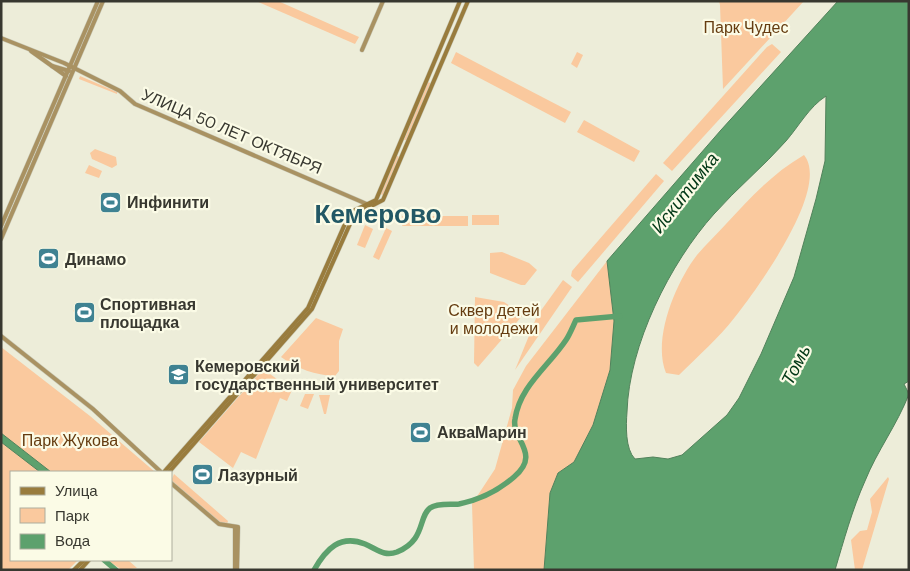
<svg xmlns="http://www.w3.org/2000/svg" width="910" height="571" font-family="'DM Sans',sans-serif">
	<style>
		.green { fill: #fac99e }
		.water { fill: #5da16d; stroke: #52825b; fill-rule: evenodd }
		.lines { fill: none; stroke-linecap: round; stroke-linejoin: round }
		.river { stroke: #5da16d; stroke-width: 5.5 }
		.secondary-casing { stroke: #c9c9b7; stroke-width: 5 }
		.primary-casing { stroke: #c9c9b7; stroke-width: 5 }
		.secondary { stroke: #a99262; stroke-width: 4 }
		.primary { stroke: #997c3d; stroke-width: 4 }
		.labels { text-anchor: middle; stroke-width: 4.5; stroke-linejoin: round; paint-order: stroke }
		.park-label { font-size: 16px; fill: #653c10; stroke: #fbfbe6 }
		.street-label { font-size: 16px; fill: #383830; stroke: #fbfbe6 }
		.poi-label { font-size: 16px; font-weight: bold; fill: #383830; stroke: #fbfbe6; text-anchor: start }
		.water-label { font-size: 18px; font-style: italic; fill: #003715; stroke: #fbfbe6 }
		.town-label { font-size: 26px; font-weight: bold; fill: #225865; stroke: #fbfbe6 }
	</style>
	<rect width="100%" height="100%" fill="#ededd9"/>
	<!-- green -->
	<g class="green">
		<polygon points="256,1 278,1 359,37 355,44"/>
		<polygon points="719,1 804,1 723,89 720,5"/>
		<polygon points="772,44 781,52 672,171 663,163 767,47"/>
		<polygon points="456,52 571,112 565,123 451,63"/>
		<polygon points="577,52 583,55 577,68 571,64"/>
		<polygon points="80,76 117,92 117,94 79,79"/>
		<polygon points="427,82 431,83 407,140 404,140"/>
		<polygon points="584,120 640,151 634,162 577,132"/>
		<polygon points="95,149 116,157 117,165 112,168 92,159 90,153"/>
		<polygon points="396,155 399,157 383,195 380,194"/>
		<path d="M804,155c27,33 -47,134 -69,162 -16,21 -37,39 -56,58l-13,-2c-14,-34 10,-91 31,-118 9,-11 20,-21 29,-31 24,-26 47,-51 78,-69z"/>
		<polygon points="89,165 102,171 99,178 85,173"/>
		<polygon points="656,174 664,181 578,282 571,276 572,271"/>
		<rect x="472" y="215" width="27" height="10"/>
		<rect x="402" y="216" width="66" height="10"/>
		<polygon points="365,225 373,229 365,248 357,245"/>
		<polygon points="386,228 392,231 379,260 373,257"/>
		<polygon points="502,252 529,263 537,270 525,285 521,285 490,273 490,253"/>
		<polygon points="607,261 614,321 610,370 593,425 574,462 558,473 550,493 544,570 474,570 472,504 495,469 512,408 513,390 526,366"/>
		<polygon points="563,280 572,287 515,370 537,316"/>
		<polygon points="475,297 504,302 523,315 478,367 474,363"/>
		<polygon points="79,304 95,316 89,323 73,311"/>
		<path d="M316,318l27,11 -4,12v30l-4,5c-20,-1 -37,-7 -54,-19z"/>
		<polygon points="1,347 90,416 155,472 51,472 1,433"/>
		<polygon points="263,369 292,390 287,401 280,398 256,459 241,452 233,468 199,442"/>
		<polygon points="305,394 314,394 308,409 300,406"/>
		<polygon points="319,395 330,395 326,414 324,414"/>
		<polygon points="1,442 40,472 11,472 11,560 78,560 68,570 1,570"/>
		<polygon points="174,474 228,521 227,524 218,522 171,481"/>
		<polygon points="888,477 889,479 862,570 855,570 851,540 860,531 867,530 872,512 870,499"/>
		<polygon points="107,560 128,560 137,568 122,570"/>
	</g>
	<!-- water -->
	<g class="water">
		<path d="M838,1h71v380l-5,3 5,10c-12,31 -32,57 -44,87 -13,29 -21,59 -30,89h-291l6,-77 8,-20 16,-11 19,-37 17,-55 4,-49 -7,-60 114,-131zM826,96l-1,65 -9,38 -22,78 -33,77 -22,44 -12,17 -45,40 -14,4 -15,-2 -18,2c-10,-10 -9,-34 -8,-47 2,-67 43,-149 87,-198 23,-26 49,-47 72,-73 13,-15 23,-34 40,-45z"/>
		<polygon points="1,433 51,472 40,472 1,442"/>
	</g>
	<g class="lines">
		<!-- river -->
		<g class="river">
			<polyline points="104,560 116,570"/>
			<path d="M314,570c12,-21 26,-36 51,-26 12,5 19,13 32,8 29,-12 21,-35 33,-44 7,-5 21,-3 29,-4 20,-4 40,-14 55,-27 28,-24 -3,-37 1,-58 5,-33 33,-52 51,-79 4,-6 7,-14 10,-20l44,-4"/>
		</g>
		<defs>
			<g id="secondary">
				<polyline points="1,38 64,63 120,91 135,104 369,205"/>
				<polyline points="362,50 383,1"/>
				<polyline points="31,51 66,76"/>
				<polyline points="52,66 69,71"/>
				<polyline points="1,226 98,1"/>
				<polyline points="1,239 103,1"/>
				<polyline points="1,336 93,409 161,472"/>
				<polyline points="171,483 219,524 238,527 237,570"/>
				<polyline points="235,570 235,527"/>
			</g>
			<g id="primary">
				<polyline points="164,472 308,308 348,217 355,210 376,200 460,1"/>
				<polyline points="169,472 312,309 354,215 383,200 468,1"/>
				<polyline points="74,570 84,560"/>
				<polyline points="80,570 89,560"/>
			</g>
		</defs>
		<!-- secondary casing -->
		<use href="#secondary" class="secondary-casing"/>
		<!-- primary casing -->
		<use href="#primary" class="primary-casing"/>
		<!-- secondary -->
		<use href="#secondary" class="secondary"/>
		<!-- primary -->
		<use href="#primary" class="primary"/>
	</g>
	<!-- icons -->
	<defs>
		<symbol id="stadium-square" viewBox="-11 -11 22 22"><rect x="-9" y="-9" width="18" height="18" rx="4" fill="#3f8292" stroke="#fbfbe6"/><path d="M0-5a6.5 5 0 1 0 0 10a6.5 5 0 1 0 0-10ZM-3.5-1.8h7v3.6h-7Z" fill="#fff"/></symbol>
		<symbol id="university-square" viewBox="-11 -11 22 22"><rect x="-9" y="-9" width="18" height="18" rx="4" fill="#3f8292" stroke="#fbfbe6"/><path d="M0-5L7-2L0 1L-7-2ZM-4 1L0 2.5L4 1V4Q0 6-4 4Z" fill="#fff"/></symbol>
	</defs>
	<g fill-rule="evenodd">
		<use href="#stadium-square" x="98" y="190" width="25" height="25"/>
		<use href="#stadium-square" x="36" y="246" width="25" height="25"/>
		<use href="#stadium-square" x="72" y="300" width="25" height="25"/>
		<use href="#university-square" x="166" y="362" width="25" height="25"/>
		<use href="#stadium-square" x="408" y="420" width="25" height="25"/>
		<use href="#stadium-square" x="190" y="462" width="25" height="25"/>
	</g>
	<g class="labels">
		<!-- park labels -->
		<g class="park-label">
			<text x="746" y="33">Парк Чудес</text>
			<text x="494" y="316">Сквер детей<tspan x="494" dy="18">и молодежи</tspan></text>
			<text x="70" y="446">Парк Жукова</text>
		</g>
		<!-- street labels -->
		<g class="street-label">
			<text transform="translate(232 131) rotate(23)" y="6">УЛИЦА 50 ЛЕТ ОКТЯБРЯ</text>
		</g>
		<!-- poi labels -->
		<g class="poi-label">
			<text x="127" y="208">Инфинити</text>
			<text x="65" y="265">Динамо</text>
			<text x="100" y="310">Спортивная<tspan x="100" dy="18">площадка</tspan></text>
			<text x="195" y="372">Кемеровский<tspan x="195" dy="18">государственный университет</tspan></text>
			<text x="437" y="438">АкваМарин</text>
			<text x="218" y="481">Лазурный</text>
		</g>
		<!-- water labels -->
		<g class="water-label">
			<text transform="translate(685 193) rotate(-52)" y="6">Искитимка</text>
			<text transform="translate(796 365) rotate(-63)" y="6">Томь</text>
		</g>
		<!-- town labels -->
		<g class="town-label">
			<text x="378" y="223">Кемерово</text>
		</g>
	</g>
	<!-- border -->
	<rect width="910" height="571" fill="none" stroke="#383830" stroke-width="5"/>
	<!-- legend -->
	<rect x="10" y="471" width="162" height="90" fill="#fbfbe6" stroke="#adad9d"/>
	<rect x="20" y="487" width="25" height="8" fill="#997c3d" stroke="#adad9d"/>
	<text x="55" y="496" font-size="15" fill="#383830">Улица</text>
	<rect x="20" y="508" width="25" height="15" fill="#fac99e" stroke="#adad9d"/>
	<text x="55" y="521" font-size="15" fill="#383830">Парк</text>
	<rect x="20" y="534" width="25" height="15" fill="#5da16d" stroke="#adad9d"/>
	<text x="55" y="546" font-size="15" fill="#383830">Вода</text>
</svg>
